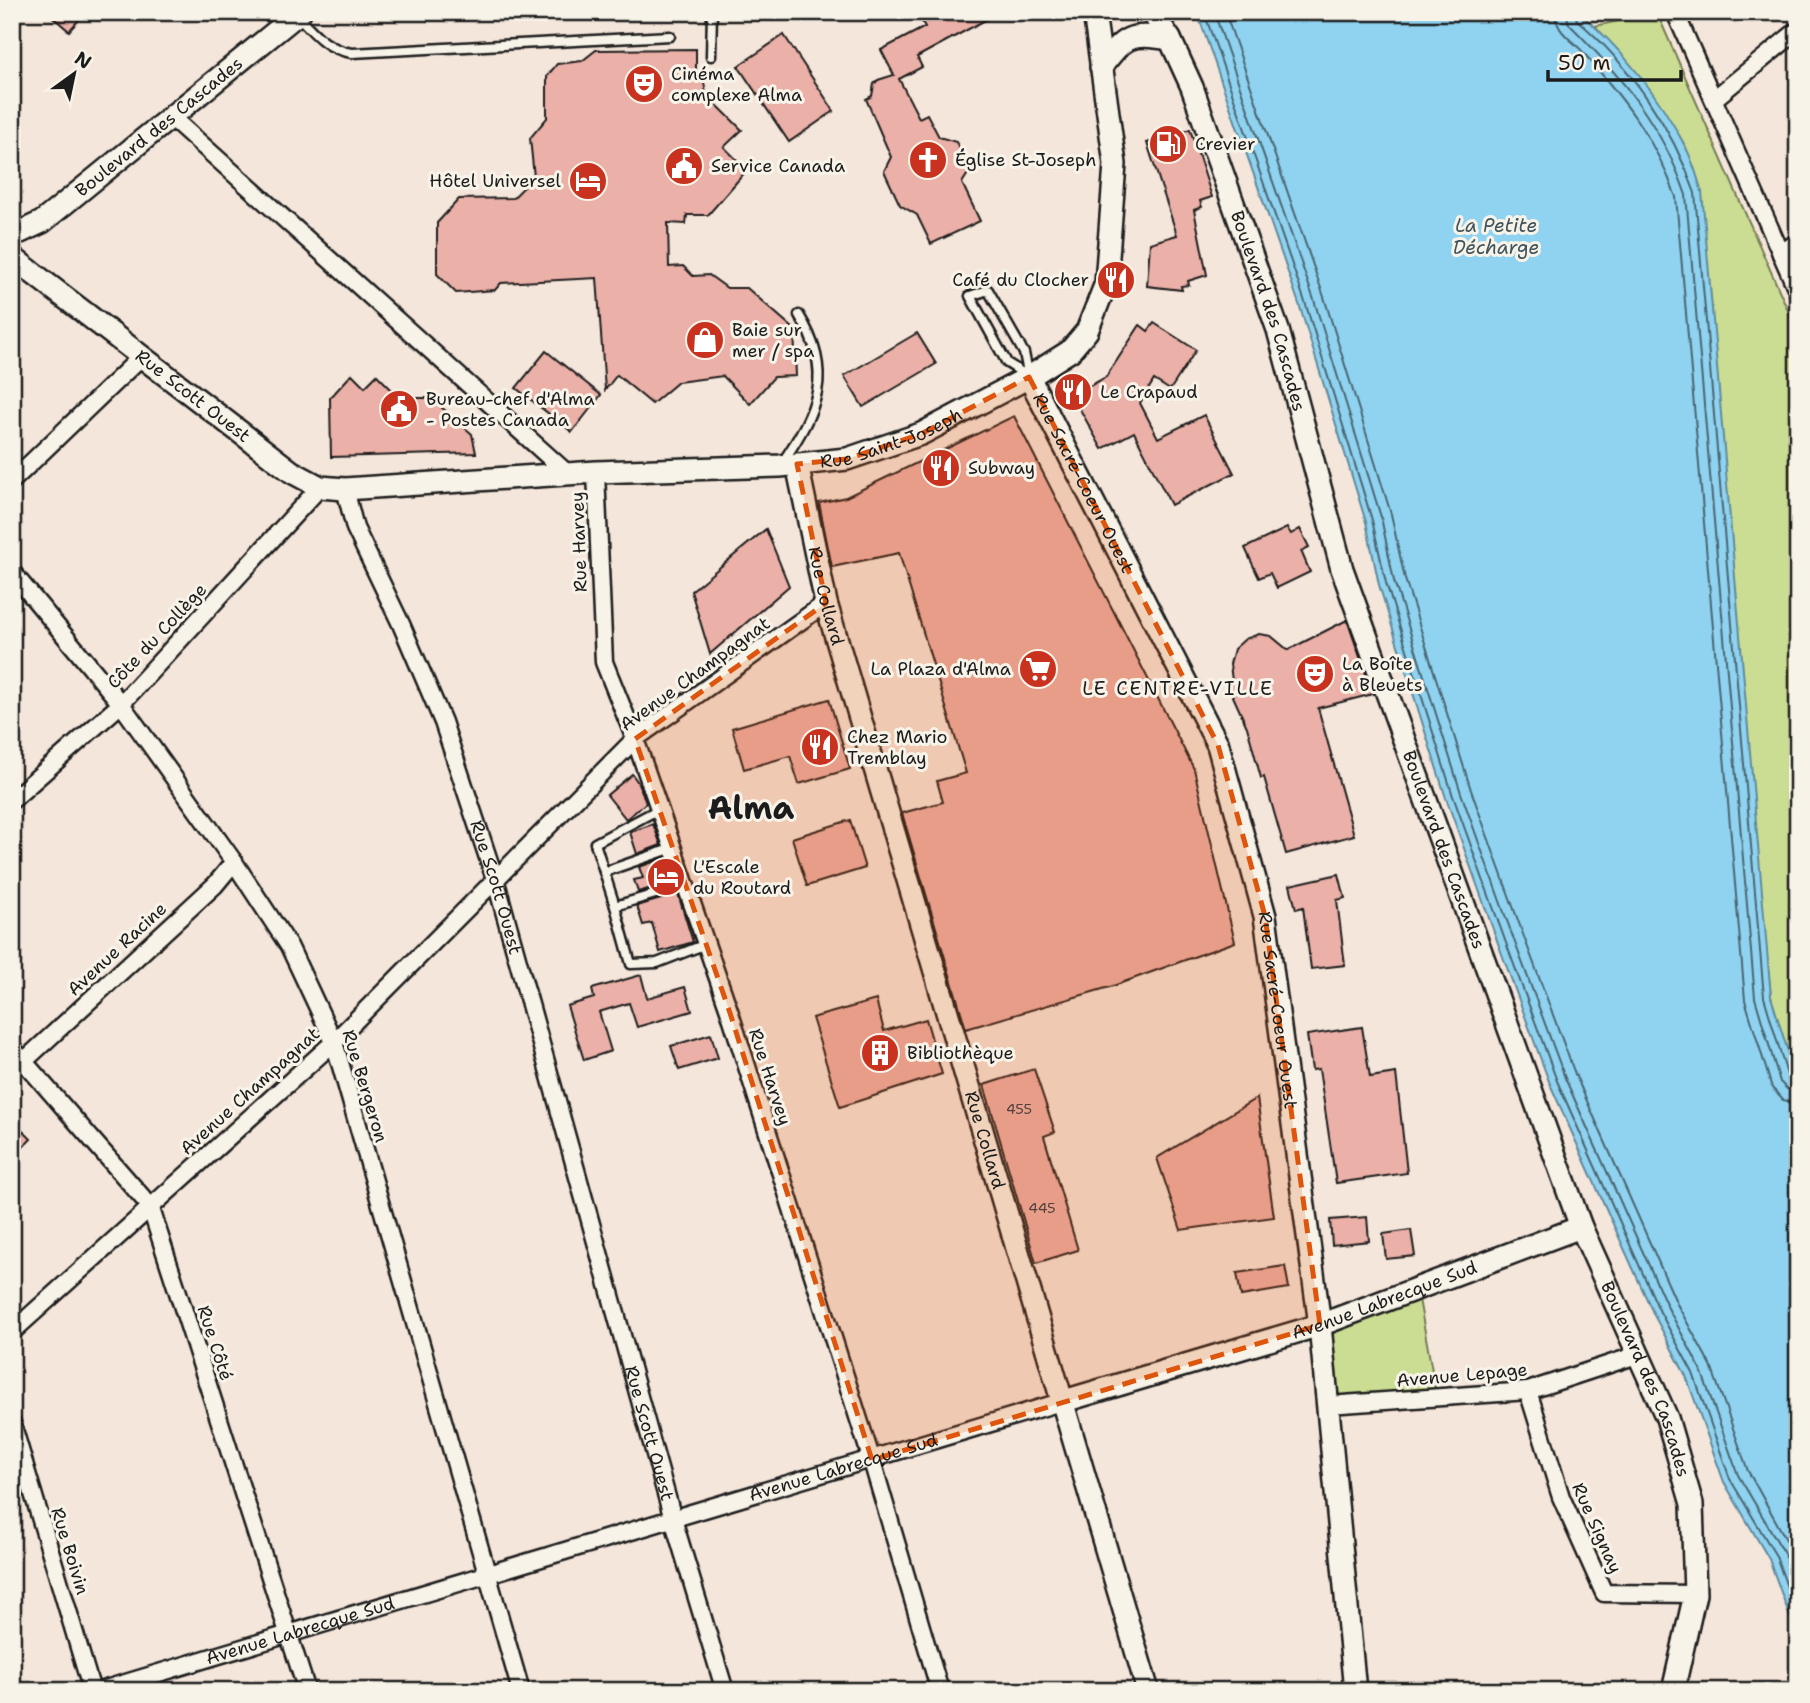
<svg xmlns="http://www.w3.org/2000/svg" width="1810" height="1703" font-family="'Shantell Sans',sans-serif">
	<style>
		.green { fill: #cbdd92; stroke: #747c57; stroke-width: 2 }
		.water { fill: #8fd3f1; stroke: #618a9c; stroke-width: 2 }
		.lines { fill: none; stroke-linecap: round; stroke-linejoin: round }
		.shore { stroke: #4a6571; stroke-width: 2 }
		.building { fill: #ebb0a7; stroke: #1c1c1c; stroke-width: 2 }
		.service-casing { stroke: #1c1c1c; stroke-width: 13 }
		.minor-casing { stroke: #1c1c1c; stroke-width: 21 }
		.tertiary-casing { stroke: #1c1c1c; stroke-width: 26 }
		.service { stroke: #f7f3e8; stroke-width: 8 }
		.minor { stroke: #f7f3e8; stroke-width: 16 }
		.tertiary { stroke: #f7f3e8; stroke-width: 21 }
		.marked { fill: #de560d; fill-opacity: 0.2; stroke: #de560d; stroke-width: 5; stroke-dasharray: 14 9; stroke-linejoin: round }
		.labels { text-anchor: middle; stroke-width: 6; stroke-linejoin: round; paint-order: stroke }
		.number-label { font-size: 14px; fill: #50413f }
		.poi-label { font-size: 18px; fill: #1c1c1c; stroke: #f7f3e8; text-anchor: start }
		.street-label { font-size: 18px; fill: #1c1c1c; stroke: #f7f3e8 }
		.water-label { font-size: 19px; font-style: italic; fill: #3e535c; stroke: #f7f3e8 }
		.neighbourhood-label { font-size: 19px; letter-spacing: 2px; fill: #1c1c1c; stroke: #f7f3e8 }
		.town-label { font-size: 32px; font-weight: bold; fill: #1c1c1c; stroke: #f7f3e8 }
	</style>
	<rect width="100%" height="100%" fill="#f5e6db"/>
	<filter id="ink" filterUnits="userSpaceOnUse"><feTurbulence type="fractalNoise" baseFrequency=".0143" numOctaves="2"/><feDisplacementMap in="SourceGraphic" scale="14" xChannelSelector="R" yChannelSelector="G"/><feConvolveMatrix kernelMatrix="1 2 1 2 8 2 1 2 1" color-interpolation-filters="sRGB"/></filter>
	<g filter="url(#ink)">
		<!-- green -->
		<g class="green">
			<polygon points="1657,13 1798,333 1798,1069 1792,1070 1771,997 1686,147 1648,87 1595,26"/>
			<polygon points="1417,1288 1437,1398 1328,1405 1320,1325"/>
		</g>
		<!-- water -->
		<path class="water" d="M1197,12h381c43,35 82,85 107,134 8,14 12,31 17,46l69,805 27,87v555l-29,-80 -45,-77 -38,-106 -32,-61 -104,-231 -51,-138 -53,-148 -67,-213 -13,-63 -67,-218z"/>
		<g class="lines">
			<!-- shore -->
			<g class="shore">
				<polyline points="1204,12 1305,302 1372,520 1386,583 1453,796 1506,943 1557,1081 1660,1312 1693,1373 1730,1479 1776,1556 1798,1618"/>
				<polyline points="1214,12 1314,300 1381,517 1394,581 1461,793 1514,940 1565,1078 1668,1308 1701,1370 1738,1475 1783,1551 1798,1592"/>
				<polyline points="1225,12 1324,297 1391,514 1405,579 1471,790 1524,937 1575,1074 1677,1304 1711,1366 1748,1471 1798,1561"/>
				<path d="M1555,12c1,20 15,26 27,39 41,47 73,87 94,146l69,803 27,88 11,12 15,3"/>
				<path d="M1566,12l3,12c52,52 93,101 117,171l69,803 25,84 7,7 11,3"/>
				<path d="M1574,12l3,8c53,45 95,107 118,173l69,804 24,81 10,5"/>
			</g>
		</g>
		<!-- building -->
		<g class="building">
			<polygon points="47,12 86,12 69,31"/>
			<polygon points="917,12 1000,12 917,57 922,67 899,79 919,118 927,114 939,137 956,142 971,169 962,183 980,221 931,244 917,215 900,205 884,171 891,157 866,99 872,96 874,84 878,80 894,75 881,50 925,27"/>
			<polygon points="784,35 834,111 789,142 738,66"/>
			<polygon points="696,49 696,74 703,76 706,94 742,130 724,147 747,170 708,215 687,215 686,224 668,223 669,267 683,266 693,276 709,275 727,288 747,288 794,329 796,376 774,377 750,404 723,376 678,382 652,404 617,375 605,390 597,278 501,283 495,290 456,293 437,274 437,223 459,199 513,198 534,177 530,138 547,118 547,76 557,64 582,61 596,50"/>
			<polygon points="1190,129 1212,197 1200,201 1202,207 1194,210 1207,275 1188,281 1189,285 1181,286 1182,290 1147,286 1150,243 1177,235 1147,143"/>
			<polygon points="1154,323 1196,350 1170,390 1154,380 1140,403 1158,438 1204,415 1234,473 1171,505 1134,432 1102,449 1077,404 1077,393 1106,377 1140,325 1148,331"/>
			<polygon points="917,333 936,364 863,407 844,376"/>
			<polygon points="546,351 601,395 572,432 516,388"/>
			<polygon points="352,374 365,387 377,375 400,398 431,398 472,434 476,453 331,457 330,398"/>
			<polygon points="1014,416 1194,769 1235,942 1113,986 966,1029 902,813 943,802 937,781 966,773 899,553 832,567 819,503 846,497"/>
			<polygon points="1287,528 1291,534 1300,529 1309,547 1301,551 1310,572 1277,588 1270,573 1259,578 1245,548"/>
			<polygon points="766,529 789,586 710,654 691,591"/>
			<polygon points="1347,620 1373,694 1318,708 1354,835 1286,854 1264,777 1261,778 1247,727 1227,683 1232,681 1230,664 1234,649 1245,639 1259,634 1271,636 1288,650"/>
			<polygon points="829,699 850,769 799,784 790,756 744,769 732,728"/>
			<polygon points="632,774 639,784 646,803 626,819 607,795"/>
			<polygon points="850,820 865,868 807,886 792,838"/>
			<polygon points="653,824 661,845 637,854 630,832"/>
			<polygon points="665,858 673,882 638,892 634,880 643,878 639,867"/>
			<polygon points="1339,874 1345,898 1337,900 1345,965 1311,969 1303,907 1296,909 1290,885"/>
			<polygon points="678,894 693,942 660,952 652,923 643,925 637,906"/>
			<polygon points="641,975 647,998 685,987 692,1011 637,1027 629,1003 599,1012 611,1051 584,1060 567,1006 594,998 592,989"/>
			<polygon points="876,1000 884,1031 926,1019 942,1074 840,1107 812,1018"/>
			<polygon points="1362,1027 1370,1077 1396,1073 1407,1173 1336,1183 1319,1069 1312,1070 1307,1035"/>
			<polygon points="711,1034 718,1058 679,1070 671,1046"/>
			<polygon points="1034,1069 1055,1132 1044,1136 1078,1250 1036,1263 984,1085"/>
			<polygon points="1257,1098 1274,1217 1181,1230 1157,1158"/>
			<polygon points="12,1120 31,1139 12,1158"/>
			<polygon points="1367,1217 1369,1241 1332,1245 1330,1220"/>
			<polygon points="1411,1230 1415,1256 1386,1259 1383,1234"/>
			<polygon points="1285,1266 1289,1288 1241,1296 1237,1273"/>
		</g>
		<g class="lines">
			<defs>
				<g id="service">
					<path d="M297,15c17,18 29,34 55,38l318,-17"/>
					<polyline points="711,56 712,12"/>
					<polygon points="988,290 1024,353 1029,377 1007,363 970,296"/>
					<path d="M782,463c35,-52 53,-90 17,-148"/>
					<polyline points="604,872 673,848"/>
					<polyline points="686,885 615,906 631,964 657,963 706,944"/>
					<polyline points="615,906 595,843 659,809"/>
				</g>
				<g id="minor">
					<polyline points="1675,12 1798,292"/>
					<polyline points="1714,99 1798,30"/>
					<polyline points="171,117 568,474"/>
					<polyline points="1781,254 1798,241"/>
					<polyline points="596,472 604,662 635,739 730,1013 872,1461 940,1691"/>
					<polyline points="12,481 140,358"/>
					<path id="s1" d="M345,489l10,39 46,96 42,98 53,160 177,637 52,172"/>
					<polyline points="12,572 121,704 234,862 289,946 334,1042 521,1691"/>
					<polyline points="12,800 121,704 320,487"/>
					<polyline points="12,1048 150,1206 307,1691"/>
					<polyline points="24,1061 215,885 234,862"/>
					<polyline points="12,1332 334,1042 635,739 826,603"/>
					<polyline points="1528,1391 1561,1497 1604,1593 1695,1594"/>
					<polyline points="1328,1405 1528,1391 1637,1355"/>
					<polyline points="12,1423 92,1691"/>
					<path id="s2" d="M99,1691l965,-290"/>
				</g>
				<g id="tertiary">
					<path id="s3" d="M1152,12l18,27 22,48 86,243 64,239 239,658 86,191 25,86 3,90 -22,97"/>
					<path d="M1101,67c25,-32 28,-34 69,-28"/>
					<path id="s4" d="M12,236l30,-14 258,-210"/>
					<path id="s5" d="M12,257l280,215 28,15 25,2 251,-17 184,-6 67,-7 74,-25 108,-57 41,-26 17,-20 19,-48 9,-119 -21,-152"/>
					<path id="s6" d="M1029,377l189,368 47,171 55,409 35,366"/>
					<path id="s7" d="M797,464l29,139 322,1088"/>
					<path id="s8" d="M1064,1401l256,-76 261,-98"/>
				</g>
			</defs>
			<!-- service casing -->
			<use href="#service" class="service-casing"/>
			<!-- minor casing -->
			<use href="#minor" class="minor-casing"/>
			<!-- tertiary casing -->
			<use href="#tertiary" class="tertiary-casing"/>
			<!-- service -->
			<use href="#service" class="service"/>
			<!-- minor -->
			<use href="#minor" class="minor"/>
			<!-- tertiary -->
			<use href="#tertiary" class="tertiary"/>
		</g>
	</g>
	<!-- marked area -->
	<path class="marked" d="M1029,377l189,368 47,171 55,409 -448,135 -142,-447 -95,-274 191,-136 -29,-139 50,-5 74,-25z"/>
	<!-- icons -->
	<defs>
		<symbol id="theatre-disc" viewBox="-11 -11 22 22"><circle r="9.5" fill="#c8321e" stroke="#f7f3e8"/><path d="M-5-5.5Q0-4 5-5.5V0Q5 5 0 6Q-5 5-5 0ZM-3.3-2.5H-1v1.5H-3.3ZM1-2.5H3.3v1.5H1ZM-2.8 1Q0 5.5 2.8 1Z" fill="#fff"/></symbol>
		<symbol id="fuel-disc" viewBox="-11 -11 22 22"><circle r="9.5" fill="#c8321e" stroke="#f7f3e8"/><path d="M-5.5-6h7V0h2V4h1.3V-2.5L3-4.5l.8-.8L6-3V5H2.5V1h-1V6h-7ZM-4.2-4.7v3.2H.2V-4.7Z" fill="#fff"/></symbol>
		<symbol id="church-disc" viewBox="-11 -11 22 22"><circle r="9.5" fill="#c8321e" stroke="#f7f3e8"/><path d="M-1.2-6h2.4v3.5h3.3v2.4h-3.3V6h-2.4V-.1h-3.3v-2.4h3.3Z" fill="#fff"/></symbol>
		<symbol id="civic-disc" viewBox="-11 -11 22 22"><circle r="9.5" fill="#c8321e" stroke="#f7f3e8"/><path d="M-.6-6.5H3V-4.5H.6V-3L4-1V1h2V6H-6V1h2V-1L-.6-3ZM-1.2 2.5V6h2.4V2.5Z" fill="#fff"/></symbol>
		<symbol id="hotel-disc" viewBox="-11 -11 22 22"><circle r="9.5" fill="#c8321e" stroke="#f7f3e8"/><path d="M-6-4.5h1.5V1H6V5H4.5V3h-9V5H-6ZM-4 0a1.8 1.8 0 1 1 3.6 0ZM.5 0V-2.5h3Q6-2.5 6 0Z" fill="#fff"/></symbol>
		<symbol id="restaurant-disc" viewBox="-11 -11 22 22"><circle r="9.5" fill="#c8321e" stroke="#f7f3e8"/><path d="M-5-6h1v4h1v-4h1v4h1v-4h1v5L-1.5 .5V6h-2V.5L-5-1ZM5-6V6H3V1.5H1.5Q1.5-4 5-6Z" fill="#fff"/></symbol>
		<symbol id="shop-disc" viewBox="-11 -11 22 22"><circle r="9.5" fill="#c8321e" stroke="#f7f3e8"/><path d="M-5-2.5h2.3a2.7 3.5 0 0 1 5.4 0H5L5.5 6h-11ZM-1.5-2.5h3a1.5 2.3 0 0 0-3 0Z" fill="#fff"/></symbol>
		<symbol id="supermarket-disc" viewBox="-11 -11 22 22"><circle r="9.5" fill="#c8321e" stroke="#f7f3e8"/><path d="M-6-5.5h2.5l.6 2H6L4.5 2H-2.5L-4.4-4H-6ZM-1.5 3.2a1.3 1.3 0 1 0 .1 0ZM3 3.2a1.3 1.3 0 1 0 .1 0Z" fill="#fff"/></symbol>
		<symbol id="building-disc" viewBox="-11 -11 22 22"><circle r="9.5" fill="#c8321e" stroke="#f7f3e8"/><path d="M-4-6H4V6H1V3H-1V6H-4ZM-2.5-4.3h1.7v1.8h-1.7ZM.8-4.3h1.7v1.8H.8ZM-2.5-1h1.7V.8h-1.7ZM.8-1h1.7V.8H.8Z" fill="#fff"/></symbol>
	</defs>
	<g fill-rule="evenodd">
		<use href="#theatre-disc" x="622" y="62" width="44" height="44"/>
		<use href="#fuel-disc" x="1146" y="122" width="44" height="44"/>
		<use href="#church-disc" x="906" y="138" width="44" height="44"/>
		<use href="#civic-disc" x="662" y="144" width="44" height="44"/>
		<use href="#hotel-disc" x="566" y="159" width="44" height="44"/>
		<use href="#restaurant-disc" x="1094" y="258" width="44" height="44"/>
		<use href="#shop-disc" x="683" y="318" width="44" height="44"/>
		<use href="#restaurant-disc" x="1051" y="370" width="44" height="44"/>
		<use href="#civic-disc" x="377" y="387" width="44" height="44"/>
		<use href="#restaurant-disc" x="919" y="446" width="44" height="44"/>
		<use href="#supermarket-disc" x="1016" y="647" width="44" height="44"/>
		<use href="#theatre-disc" x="1293" y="652" width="44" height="44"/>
		<use href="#restaurant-disc" x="798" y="725" width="44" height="44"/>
		<use href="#hotel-disc" x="644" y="855" width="44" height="44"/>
		<use href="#building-disc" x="858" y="1031" width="44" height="44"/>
	</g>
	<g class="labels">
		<!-- number labels -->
		<g class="number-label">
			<text x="1019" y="1114">455</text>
			<text x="1042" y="1213">445</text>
		</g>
		<!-- poi labels -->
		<g class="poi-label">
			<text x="671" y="80">Cinéma<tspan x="671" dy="21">complexe Alma</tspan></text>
			<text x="1195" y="150">Crevier</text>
			<text x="955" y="166">Église St-Joseph</text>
			<text x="711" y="172">Service Canada</text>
			<text x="561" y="187" text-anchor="end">Hôtel Universel</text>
			<text x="1089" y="286" text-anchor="end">Café du Clocher</text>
			<text x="732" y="336">Baie sur<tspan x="732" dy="21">mer / spa</tspan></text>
			<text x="1100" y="398">Le Crapaud</text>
			<text x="426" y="405">Bureau-chef d'Alma<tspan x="426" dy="21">- Postes Canada</tspan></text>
			<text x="968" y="474">Subway</text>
			<text x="1342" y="670">La Boîte<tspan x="1342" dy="21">à Bleuets</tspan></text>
			<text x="1011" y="675" text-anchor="end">La Plaza d'Alma</text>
			<text x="847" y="743">Chez Mario<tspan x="847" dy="21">Tremblay</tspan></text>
			<text x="693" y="873">L'Escale<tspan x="693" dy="21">du Routard</tspan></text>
			<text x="907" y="1059">Bibliothèque</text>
		</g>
		<!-- street labels -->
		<g class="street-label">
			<text dy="6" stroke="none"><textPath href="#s4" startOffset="184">Boulevard des Cascades</textPath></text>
			<text dy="6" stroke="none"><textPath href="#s3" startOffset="322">Boulevard des Cascades</textPath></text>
			<text dy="6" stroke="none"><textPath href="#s5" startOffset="228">Rue Scott Ouest</textPath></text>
			<text dy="6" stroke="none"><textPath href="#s5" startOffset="961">Rue Saint-Joseph</textPath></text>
			<text dy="6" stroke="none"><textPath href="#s6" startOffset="119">Rue Sacré-Coeur Ouest</textPath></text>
			<text transform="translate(579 542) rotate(-92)" y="6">Rue Harvey</text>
			<text dy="6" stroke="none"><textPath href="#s7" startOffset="135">Rue Collard</textPath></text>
			<text transform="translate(157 636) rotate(-47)" y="6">Côte du Collège</text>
			<text transform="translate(695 674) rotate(-36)" y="6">Avenue Champagnat</text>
			<text dy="6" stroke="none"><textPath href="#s3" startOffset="889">Boulevard des Cascades</textPath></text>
			<text dy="6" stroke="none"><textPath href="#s1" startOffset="427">Rue Scott Ouest</textPath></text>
			<text transform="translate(117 949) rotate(-43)" y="6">Avenue Racine</text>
			<text dy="6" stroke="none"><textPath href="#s6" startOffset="686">Rue Sacré-Coeur Ouest</textPath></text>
			<text transform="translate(770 1077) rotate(72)" y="6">Rue Harvey</text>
			<text transform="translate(365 1086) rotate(73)" y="6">Rue Bergeron</text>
			<text transform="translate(250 1091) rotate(-42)" y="6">Avenue Champagnat</text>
			<text dy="6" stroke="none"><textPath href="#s7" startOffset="702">Rue Collard</textPath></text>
			<text dy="6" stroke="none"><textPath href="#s8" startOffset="336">Avenue Labrecque Sud</textPath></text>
			<text transform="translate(215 1343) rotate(72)" y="6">Rue Côté</text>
			<text transform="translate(1462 1375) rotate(-5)" y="6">Avenue Lepage</text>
			<text dy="6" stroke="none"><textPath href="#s3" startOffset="1456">Boulevard des Cascades</textPath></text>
			<text dy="6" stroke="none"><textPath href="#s1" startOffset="994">Rue Scott Ouest</textPath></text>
			<text dy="6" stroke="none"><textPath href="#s2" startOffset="777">Avenue Labrecque Sud</textPath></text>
			<text transform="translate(1597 1528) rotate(66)" y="6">Rue Signay</text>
			<text transform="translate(70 1551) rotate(73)" y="6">Rue Boivin</text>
			<text dy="6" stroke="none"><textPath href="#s2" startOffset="210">Avenue Labrecque Sud</textPath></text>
		</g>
		<!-- water labels -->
		<g class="water-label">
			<text x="1496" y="232">La Petite<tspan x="1496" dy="22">Décharge</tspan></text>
		</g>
		<!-- neighbourhood labels -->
		<g class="neighbourhood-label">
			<text x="1178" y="695">LE CENTRE-VILLE</text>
		</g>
		<!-- town labels -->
		<g class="town-label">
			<text x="751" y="819">Alma</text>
		</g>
	</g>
	<!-- margin -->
	<rect width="1810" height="1703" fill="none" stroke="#f7f3e8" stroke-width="42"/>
	<rect x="21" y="21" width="1768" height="1661" fill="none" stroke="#1c1c1c" stroke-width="2.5" filter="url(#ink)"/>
	<!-- north arrow -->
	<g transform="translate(74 74) rotate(33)" stroke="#f7f3e8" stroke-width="5" paint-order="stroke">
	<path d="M0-5L12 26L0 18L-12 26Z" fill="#1c1c1c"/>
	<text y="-10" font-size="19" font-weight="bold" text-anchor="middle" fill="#1c1c1c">N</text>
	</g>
	<!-- scale -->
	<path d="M1548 70v10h133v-10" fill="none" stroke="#1c1c1c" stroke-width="3.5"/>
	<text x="1558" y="70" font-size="21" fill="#1c1c1c" stroke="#f7f3e8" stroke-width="5" paint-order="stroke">50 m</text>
</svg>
